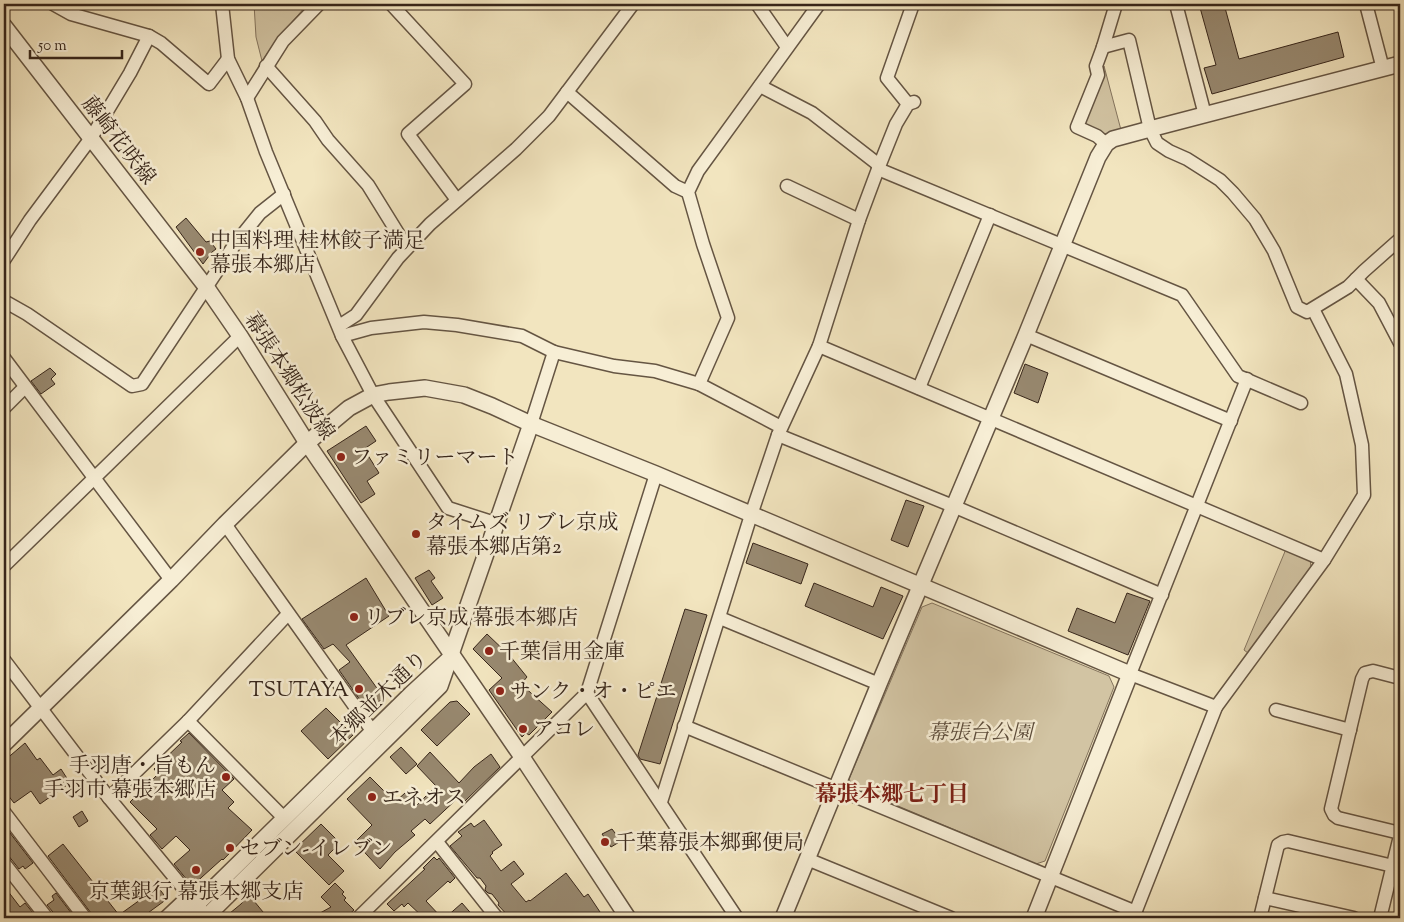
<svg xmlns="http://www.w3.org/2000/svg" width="1404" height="922" font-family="'Sorts Mill Goudy','Noto Serif JP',serif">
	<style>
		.green { fill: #d2c4a3; stroke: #84745e }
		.building { fill: #988970; stroke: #36251a }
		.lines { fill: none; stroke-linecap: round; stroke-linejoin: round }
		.minor-casing { stroke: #655543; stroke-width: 15 }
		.tertiary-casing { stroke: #655543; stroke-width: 18 }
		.minor { stroke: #f7eed5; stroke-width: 12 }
		.tertiary { stroke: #f7eed5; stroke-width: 15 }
		.poi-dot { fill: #8f2418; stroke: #f7eed5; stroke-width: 2 }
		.labels { text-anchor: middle; stroke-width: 5; stroke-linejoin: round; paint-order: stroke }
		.street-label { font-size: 21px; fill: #36251a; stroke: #f7eed5 }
		.poi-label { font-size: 21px; fill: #36251a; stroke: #f7eed5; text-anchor: start }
		.park-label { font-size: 21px; font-style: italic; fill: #5d4d3c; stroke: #f7eed5 }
		.neighbourhood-label { font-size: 22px; font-weight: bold; fill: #7a1f14; stroke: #f7eed5 }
	</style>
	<rect width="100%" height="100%" fill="#f2e5bf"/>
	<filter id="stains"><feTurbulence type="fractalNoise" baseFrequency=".004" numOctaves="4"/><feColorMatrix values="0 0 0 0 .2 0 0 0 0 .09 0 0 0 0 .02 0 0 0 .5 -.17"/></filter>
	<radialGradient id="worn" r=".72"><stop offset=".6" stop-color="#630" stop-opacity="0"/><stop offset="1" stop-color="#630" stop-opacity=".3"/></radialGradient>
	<!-- green -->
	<g class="green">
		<polygon points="254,4 302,4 305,7 278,38 262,61 256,37"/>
		<polygon points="1104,66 1121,130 1104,134 1085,126 1084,120"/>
		<polygon points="1286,549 1310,559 1311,567 1248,653 1244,650"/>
		<polygon points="932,603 1109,676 1114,687 1045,861 1036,864 853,787 849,779 922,607"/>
	</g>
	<!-- building -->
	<g class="building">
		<polygon points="1199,4 1224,4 1239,59 1338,32 1344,57 1212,94 1204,68 1216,65"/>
		<polygon points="186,218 206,242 210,241 216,249 212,252 203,264 176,227"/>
		<polygon points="1025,364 1048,373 1038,403 1014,393"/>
		<polygon points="50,368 56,374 51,379 55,384 41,394 31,381"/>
		<polygon points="366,426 376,441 364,449 379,473 367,481 375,494 361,503 327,451"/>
		<polygon points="906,500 924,506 908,547 891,540"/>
		<polygon points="753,543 808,564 801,584 746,563"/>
		<polygon points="429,570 435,578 431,581 443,598 432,605 415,578"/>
		<polygon points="366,578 389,616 346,645 384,698 367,710 339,670 350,662 333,644 324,649 302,619"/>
		<polygon points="814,583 873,607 881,587 903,596 883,639 805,606"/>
		<polygon points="1127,593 1150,601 1128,655 1068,631 1077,608 1115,623"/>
		<polygon points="685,609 707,615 660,764 640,759 638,755"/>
		<polygon points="487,634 510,656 527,677 521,684 552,712 529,735 526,733 522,737 489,690 502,678 473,649"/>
		<polygon points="457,701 470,714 437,746 421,730 450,702"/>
		<polygon points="326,708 353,735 328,759 301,731"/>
		<polygon points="189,733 234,779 222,790 234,802 228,808 252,830 223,860 222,859 192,886 174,864 190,850 176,836 162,849 150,835 157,829 130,802 158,774 154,769 182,742 180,741"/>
		<polygon points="25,743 37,760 40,758 53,775 61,769 70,783 40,804 31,791 14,803 4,790 4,761"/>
		<polygon points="401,747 417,764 406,774 390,757"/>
		<polygon points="430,752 459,783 474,767 491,754 500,767 465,801 459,797 430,824 425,819 411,831 415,835 395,852 380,869 355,842 372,825 347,799 370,777 395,802 405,793 417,805 436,786 417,766"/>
		<polygon points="82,811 88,821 79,827 73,817"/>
		<polygon points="484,820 502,845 492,852 493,853 490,856 501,871 514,861 524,874 511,884 526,902 529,900 530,901 566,873 584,897 588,894 604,918 510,918 498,905 499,903 492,894 488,893 485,890 486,886 480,878 477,878 450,846 462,836 458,832 471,823 474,827"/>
		<polygon points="321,824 340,843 328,855 344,871 329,885 294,850"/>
		<polygon points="612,829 621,841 611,847 602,834"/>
		<polygon points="10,833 33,863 25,869 23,866 19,869 4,850 4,838"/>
		<polygon points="63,844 119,915 158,887 167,899 141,918 93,918 91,913 48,856"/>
		<polygon points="434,857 437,860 439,858 455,878 450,883 448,881 426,901 442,918 424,918 408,903 404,907 402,904 394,911 387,904 425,869 423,868"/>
		<polygon points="335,883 344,892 342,894 346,898 344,900 354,910 345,918 311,918 331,907 321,897"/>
		<polygon points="4,886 20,907 25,903 37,918 7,918 4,914"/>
		<polygon points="56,893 75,918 58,918 47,905 54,900 52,896"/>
		<polygon points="249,895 268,918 224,918 241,904"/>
		<polygon points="462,903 475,918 445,918"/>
	</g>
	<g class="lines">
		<defs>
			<g id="minor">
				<polyline points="53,4 71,14 149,36 161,43 209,84 228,59"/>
				<polyline points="222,4 228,59 247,98 266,152 342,336 373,395 448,508 498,524"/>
				<polyline points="391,4 465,84 408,134 457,200"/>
				<polyline points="757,4 787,47"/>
				<polyline points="1176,4 1205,115"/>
				<polyline points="1366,4 1383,69"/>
				<polyline points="1103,47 1129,40 1150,129 1157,143 1169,151 1187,159 1220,180 1233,193 1255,219 1274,251 1297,307 1307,312 1348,287 1364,271 1400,239"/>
				<polyline points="266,66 315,121 328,140 368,185 407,248"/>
				<polyline points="760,86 812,113 879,165"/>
				<polyline points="567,92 675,186 688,192"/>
				<polyline points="247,98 283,41 319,4"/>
				<polyline points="908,104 887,78 913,4"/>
				<polyline points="1106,144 1097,136 1077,127 1098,75 1096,66 1103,47 1116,4"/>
				<polyline points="878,169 1182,295 1238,376 1301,403"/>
				<polyline points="787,186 859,220"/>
				<polyline points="4,260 30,220 91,138 130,73 149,36"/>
				<polyline points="1356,279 1379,303 1400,343"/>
				<polyline points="4,301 27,314 132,386 142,384 235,244 260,213 284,194"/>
				<polyline points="339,326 356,315 398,258 430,224 516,149 549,116 633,4"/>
				<polyline points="1026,335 1231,421"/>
				<polyline points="342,336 371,328 424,322 457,325 522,336 554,352 614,366 655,371 699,384 781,427"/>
				<polyline points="819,346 1324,560"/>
				<polyline points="4,358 171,580"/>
				<polyline points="699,384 728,318 703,244 688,192 698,171 819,4"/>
				<polyline points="919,388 990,215"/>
				<polyline points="4,408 25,387"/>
				<polyline points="531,424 554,352"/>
				<polyline points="778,435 953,506 1162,595"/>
				<polyline points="225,524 373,732"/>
				<polyline points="4,566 240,336"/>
				<polyline points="720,618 879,684"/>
				<polyline points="4,660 109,798 203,912"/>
				<polyline points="1400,678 1373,671 1365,673 1362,679 1331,809 1334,815 1338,818 1400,833"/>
				<polyline points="587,693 737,918"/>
				<polyline points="1216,707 1130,674 1247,379"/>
				<polyline points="1276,710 1350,730"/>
				<polyline points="188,721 285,819"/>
				<polyline points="684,726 1136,912"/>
				<polyline points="109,798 188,721 288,614"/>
				<polyline points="661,802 751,515 778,435 819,346 859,220 878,169 896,124 908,104 914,102"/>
				<polyline points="4,812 85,918"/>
				<polyline points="437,842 497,918"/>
				<polyline points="807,859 951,918"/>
				<polyline points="4,863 47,918"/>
				<polyline points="1265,898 1354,918"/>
				<polyline points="165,918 182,902 197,905"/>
				<polyline points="358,918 587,693 656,474"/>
				<polyline points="1133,918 1216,707 1324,560 1364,495 1362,445 1346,374 1313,309"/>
				<polyline points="1260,918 1278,845 1283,842 1288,841 1393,866"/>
				<polyline points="1380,918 1400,836"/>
			</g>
			<g id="tertiary">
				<polyline points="4,26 207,288 240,336 307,443 522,757 628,918"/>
				<polyline points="4,744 171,580 225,524 307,443 349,408 373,395 389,392 425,388 464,395 492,406 531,424 656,474 1130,674 1034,918"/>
				<polyline points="183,918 411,694 449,659"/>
				<polyline points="205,918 440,686 531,424"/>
				<polyline points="783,918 879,684 1026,335 1098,157 1106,144 1113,139 1150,129 1400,64"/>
			</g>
		</defs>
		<!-- minor casing -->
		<use href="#minor" class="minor-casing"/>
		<!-- tertiary casing -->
		<use href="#tertiary" class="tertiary-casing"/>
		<!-- minor -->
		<use href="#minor" class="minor"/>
		<!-- tertiary -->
		<use href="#tertiary" class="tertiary"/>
	</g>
	<!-- markers -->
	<g class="poi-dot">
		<circle cx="200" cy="252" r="5"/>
		<circle cx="341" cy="457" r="5"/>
		<circle cx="416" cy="534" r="5"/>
		<circle cx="354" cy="617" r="5"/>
		<circle cx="489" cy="651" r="5"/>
		<circle cx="359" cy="689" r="5"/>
		<circle cx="500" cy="691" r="5"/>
		<circle cx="523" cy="729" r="5"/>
		<circle cx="226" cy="777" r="5"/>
		<circle cx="372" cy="797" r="5"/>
		<circle cx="605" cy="842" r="5"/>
		<circle cx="230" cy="848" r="5"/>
		<circle cx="196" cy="870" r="5"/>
	</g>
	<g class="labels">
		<!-- street labels -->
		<g class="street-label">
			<text transform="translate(119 140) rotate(52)" y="7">藤崎花咲線</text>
			<text transform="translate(290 376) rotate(57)" y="7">幕張本郷松波線</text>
			<text transform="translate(378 698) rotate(-44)" y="7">本郷並木通り</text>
		</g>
		<!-- poi labels -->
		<g class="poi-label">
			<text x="210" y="247">中国料理 桂林餃子満足<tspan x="210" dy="24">幕張本郷店</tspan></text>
			<text x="351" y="464">ファミリーマート</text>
			<text x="426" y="529">タイムズ リブレ京成<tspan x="426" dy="24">幕張本郷店第2</tspan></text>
			<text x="364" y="624">リブレ京成 幕張本郷店</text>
			<text x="499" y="658">千葉信用金庫</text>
			<text x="349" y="696" text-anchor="end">TSUTAYA</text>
			<text x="510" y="698">サンク・オ・ピエ</text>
			<text x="533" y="736">アコレ</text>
			<text x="216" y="772" text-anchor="end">手羽唐・旨もん<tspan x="216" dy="24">手羽市 幕張本郷店</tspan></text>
			<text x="382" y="804">エネオス</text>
			<text x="615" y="849">千葉幕張本郷郵便局</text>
			<text x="240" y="855">セブン-イレブン</text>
			<text x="196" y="898" text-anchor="middle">京葉銀行 幕張本郷支店</text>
		</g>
		<!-- park labels -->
		<g class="park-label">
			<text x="980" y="739">幕張台公園</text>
		</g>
		<!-- neighbourhood labels -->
		<g class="neighbourhood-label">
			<text x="892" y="801">幕張本郷七丁目</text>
		</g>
	</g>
	<!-- margin -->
	<rect width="1404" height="922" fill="none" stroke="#f2e5bf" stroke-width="20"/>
	<rect x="5" y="5" width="1394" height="912" fill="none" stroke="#36251a" stroke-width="2.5"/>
	<rect x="10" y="10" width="1384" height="902" fill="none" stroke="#36251a"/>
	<!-- scale -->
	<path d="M30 50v8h92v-8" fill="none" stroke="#36251a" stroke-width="2.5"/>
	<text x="38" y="50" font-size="15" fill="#36251a" stroke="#f7eed5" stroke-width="4" paint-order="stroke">50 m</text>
	<rect width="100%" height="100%" filter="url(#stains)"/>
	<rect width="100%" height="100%" fill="url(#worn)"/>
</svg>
